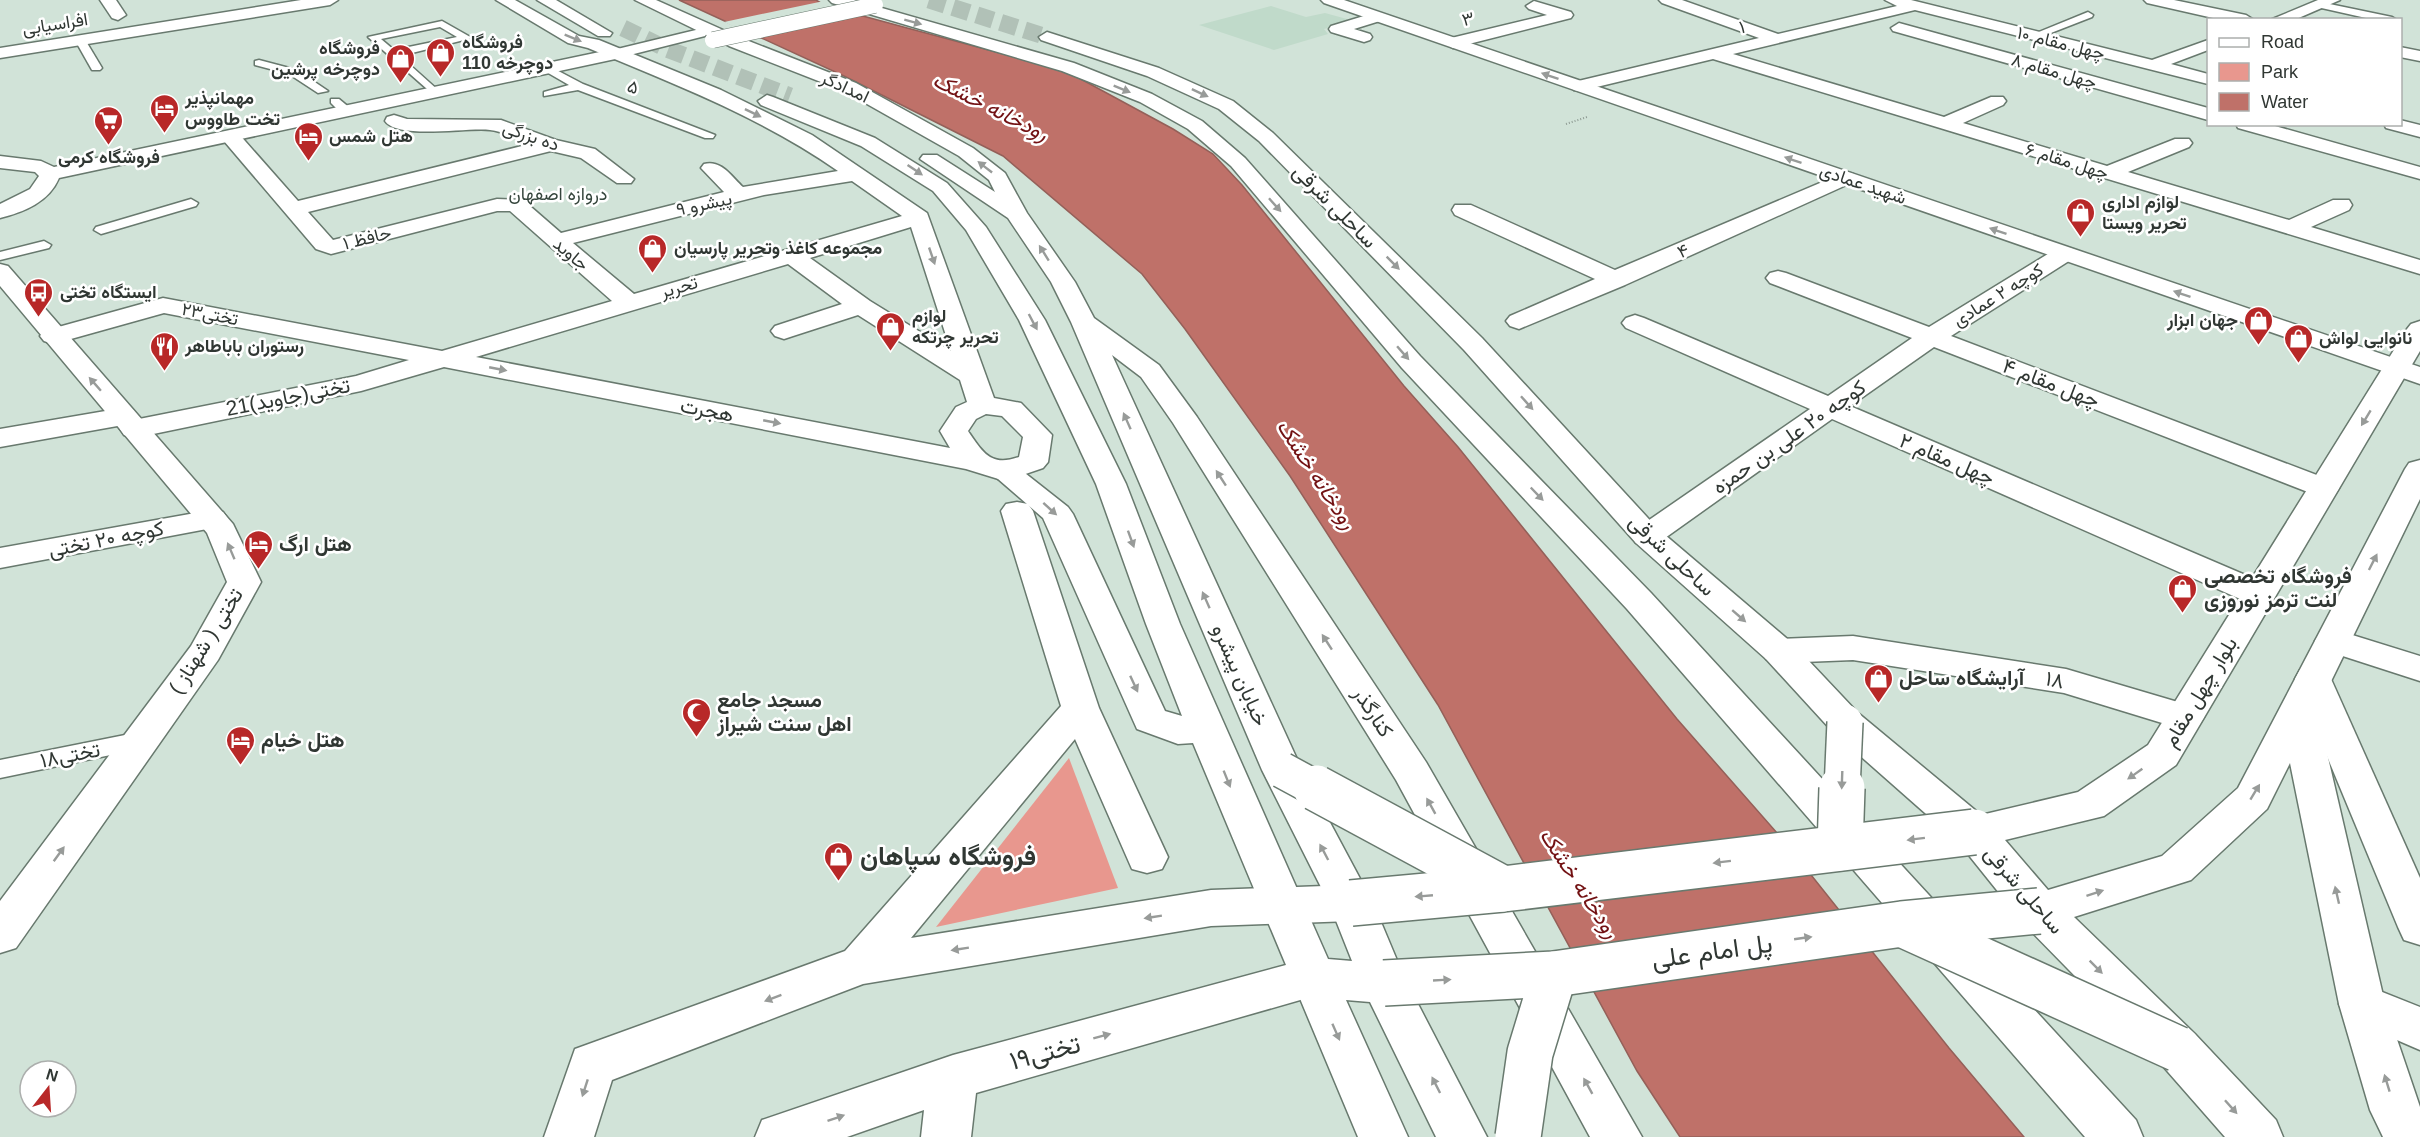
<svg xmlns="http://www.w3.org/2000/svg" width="2420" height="1137" font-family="Helvetica,Vazirmatn,sans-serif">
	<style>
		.built { fill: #c0daca }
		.green { fill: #e8978e }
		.water { fill: #bf7169; stroke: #946059; stroke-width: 1.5 }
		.pier { fill: #d1e3d8 }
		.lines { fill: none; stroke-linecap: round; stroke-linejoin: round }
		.secondary-tunnel { stroke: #b1c1b7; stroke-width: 17; stroke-dasharray: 17 8; stroke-linecap: butt }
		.service-casing { stroke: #68796e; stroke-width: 3 }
		.pedestrian-casing { stroke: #68796e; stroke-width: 3 }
		.minor-casing { stroke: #68796e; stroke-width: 3 }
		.tertiary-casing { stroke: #68796e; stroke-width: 3 }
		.secondary-casing { stroke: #68796e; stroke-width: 3 }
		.path { stroke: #8e9b93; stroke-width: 2; stroke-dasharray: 1 2; stroke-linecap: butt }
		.service { fill: #fff; fill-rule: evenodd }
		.pedestrian { fill: #fff; fill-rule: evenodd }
		.minor { fill: #fff; fill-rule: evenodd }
		.tertiary { fill: #fff; fill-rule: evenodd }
		.secondary { fill: #fff; fill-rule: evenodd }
		.pedestrian-bridge-casing { stroke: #68796e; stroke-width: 17; stroke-linecap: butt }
		.secondary-bridge-far1-casing { stroke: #68796e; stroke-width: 38; stroke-linecap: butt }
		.secondary-bridge-casing { stroke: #68796e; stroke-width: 48; stroke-linecap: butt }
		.pedestrian-bridge { stroke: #fff; stroke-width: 16 }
		.secondary-bridge-far1 { stroke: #fff; stroke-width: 35 }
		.secondary-bridge { stroke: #fff; stroke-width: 45 }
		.oneway { fill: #989b99 }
		.labels { text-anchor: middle; stroke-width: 5; stroke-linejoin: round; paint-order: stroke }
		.far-street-label { font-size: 18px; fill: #303733; stroke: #fff }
		.far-poi-label { font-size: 18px; font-weight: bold; fill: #303733; stroke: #fff; text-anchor: start }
		.far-neighbourhood-label { font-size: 18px; fill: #35453c; stroke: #fff }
		.street-label { font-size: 21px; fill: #303733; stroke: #fff }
		.poi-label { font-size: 21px; font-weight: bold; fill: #303733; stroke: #fff; text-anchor: start }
		.water-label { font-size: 22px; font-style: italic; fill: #721113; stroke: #fff }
		.near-poi-label { font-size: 26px; font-weight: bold; fill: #303733; stroke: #fff; text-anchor: start }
		.near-street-label { font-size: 26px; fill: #303733; stroke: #fff }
	</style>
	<rect width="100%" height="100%" fill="#d1e3d8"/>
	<!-- built -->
	<polygon class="built" points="1271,6 1306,17 1325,13 1347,19 1348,22 1324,29 1328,34 1274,50 1199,25"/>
	<!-- green -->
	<polygon class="green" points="1069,758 1118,888 936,927"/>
	<!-- water -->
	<polygon class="water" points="679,0 816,0 826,6 1066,71 1173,129 1213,154 1242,185 1404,386 1458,447 1677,719 1784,841 1949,1048 2024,1137 1680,1137 1637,1071 1438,705 1290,476 1185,329 1142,274 1003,156 844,76"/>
	<!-- pier -->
	<polygon class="pier" points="824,1 846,8 741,30 724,22"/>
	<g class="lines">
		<!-- secondary-tunnel -->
		<g class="secondary-tunnel">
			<polyline points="929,0 1047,37"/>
			<polyline points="623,28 667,49 790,96"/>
		</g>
		<defs>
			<g id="service">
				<polygon points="2320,2 2392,17 2397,20 2375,20 2317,7 2315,5"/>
				<polygon points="2088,12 2093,15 2092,17 2038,38 2029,36"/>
				<path d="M442,21l30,17 -72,18 39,35 2,2 -6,3 -67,-59zM440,27l17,10 -63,13 -13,-11z"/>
				<polygon points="76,38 84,38 102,68 100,70 92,70 75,40"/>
				<polygon points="259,60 297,70 328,91 318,93 289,74 255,65 255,61"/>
				<polygon points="547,65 583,84 715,135 713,138 705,138 578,90 544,96 544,92 569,85 543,70 543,66"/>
				<polygon points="331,99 339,99 351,109 351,115 343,115 331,103"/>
				<polygon points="191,199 198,203 196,206 101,234 94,230 96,227"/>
				<polygon points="44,241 51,245 49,248 0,260 0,252"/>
				<polygon points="140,732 149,735 152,741 149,747 0,778 0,760"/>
			</g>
			<polygon id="pedestrian" points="700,29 705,30 707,33 705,36 614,59 606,54 609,51"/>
			<g id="minor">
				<polygon points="100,0 116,0 126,15 118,20 112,18"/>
				<polygon points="301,0 338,0 330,5 0,58 0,48"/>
				<path d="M496,0h19l64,36 20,4 122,50 91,45 115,78 67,185 27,5 31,32 -4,27 -5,6 -38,13 -39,-12 -522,-102 -83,24 -227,47 -10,-3 -4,-6 3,-4 -123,22v-18l123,-21 10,2 4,6 -3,4 222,-44 53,-16 -245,-47 -111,31 -9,-3 -4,-5 4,-5 119,-33 279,53 170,-50 -102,-90h-13l-166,43 -15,-5 -92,-108 -3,-4 3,-4h14l60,68 232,-57c-12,-4 -27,-13 -40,-14 -22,-3 -92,10 -105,-9l2,-4 7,-2 13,4 94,1 55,20 39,9 39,30 -3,4h-14l-36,-25 -30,-7 -243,61 25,28 164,-41 26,1 38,33 163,-41 -23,-24 3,-4c17,-5 28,13 39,23l95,-16c-77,-54 -164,-87 -250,-123l-20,-5zM852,181l50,35 -268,78 -61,-51 191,-48zM911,227l40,124 -81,-50 -60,-43zM788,264l54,40 -67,22 -4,5 4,5 9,3 9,-3 65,-21 102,65 7,22 -11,5 -16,24 10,17 -474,-91zM986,414l16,2 21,21 -4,20c-28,10 -36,-4 -51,-26l8,-12z"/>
				<polygon points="1659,0 1682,0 1778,34 1897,6 1885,0 1911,0 2152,60 2208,40 2208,50 2171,64 2208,74 2208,84 1915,10 1733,54 1944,117 1991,97 2003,97 2006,101 2003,105 1963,123 2107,166 2175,139 2189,139 2192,143 2189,147 2128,172 2289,220 2333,200 2349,200 2352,205 2349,210 2311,227 2420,260 2420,274 1713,59 1580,91 1574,90 1571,86 1574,82 1759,38 1662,3"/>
				<polygon points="2144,0 2174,0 2246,15 2254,20 2222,20 2147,3"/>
				<polygon points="2318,0 2340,0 2294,20 2270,20"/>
				<polygon points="1534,1 1571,12 1573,15 1571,18 1453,48 1445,43 1447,39 1547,15 1529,9 1526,6"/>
				<polygon points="1377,12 1385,17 1383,20 1354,29 1370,34 1372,37 1370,40 1364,42 1331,32 1329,29 1331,26"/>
				<polygon points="1899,23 2208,108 2208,120 1893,31 1891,28"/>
				<polygon points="2400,47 2420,51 2420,61 2400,57"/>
				<polygon points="2400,120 2420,125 2420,137 2386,128 2384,124 2400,124"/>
				<polygon points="2236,124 2268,124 2420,167 2420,179 2238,128"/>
				<polygon points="1846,172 1853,174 1856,178 1853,182 1625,285 1519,329 1510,326 1506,321 1510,316 1595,279 1455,215 1452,210 1455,205 1471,205 1615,270"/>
				<polygon points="2064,247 2072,249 2076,254 2072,259 1951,336 2335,482 2339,488 2335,494 2324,497 2313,494 1934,347 1850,406 2271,586 2276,594 2271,602 2259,605 2247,602 1832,419 1658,543 1647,546 1636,543 1631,536 1636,529 1810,409 1626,328 1622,323 1626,318 1635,315 1644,318 1828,396 1912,338 1770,283 1766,278 1770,273 1778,271 1786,273 1929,327 2056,249"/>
				<polygon points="1017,502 1028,504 1033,511 1099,708 1168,857 1162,869 1147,873 1132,869 1075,739 911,938 1211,890 1351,885 1366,891 1373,903 1366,915 1351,921 1211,926 863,984 612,1080 594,1137 544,1137 575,1049 845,951 1061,706 1001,511 1006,504"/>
				<polygon points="212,510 223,512 228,519 223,526 0,568 0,548"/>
				<polygon points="1853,636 2066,669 2198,708 2204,717 2198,726 2185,730 2064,693 1853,660 1779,663 1766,659 1761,651 1766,643 1779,639"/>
				<polygon points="2313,667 2326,670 2331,679 2420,878 2420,945 2404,940 2398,927 2295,679 2300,670"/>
				<polygon points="1312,958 1328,964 1335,978 1328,992 976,1093 971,1137 921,1137 924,1110 847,1137 755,1137 762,1120 953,1055"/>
				<polygon points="2362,984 2420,1007 2420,1050 2346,1018 2339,1004 2346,990"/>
			</g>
			<g id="tertiary">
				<polygon points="1321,0 1344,0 2420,367 2420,384 1324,3"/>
				<path d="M614,49l6,1 2,4 -2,4 -561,120c-10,24 -35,34 -59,40v-14l30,-15 9,-13 -4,-4 -35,-4v-12l41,5 13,6z"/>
				<polygon points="0,264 8,266 233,524 261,582 218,660 16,948 0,953 0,901 191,646 227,582 207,533 0,286"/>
				<polygon points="2333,629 2420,656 2420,681 2321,649 2315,641 2321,633"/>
			</g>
			<g id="secondary">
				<polygon points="537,0 556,0 612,33 610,36 598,36"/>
				<polygon points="635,0 656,0 741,38 856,83 973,148 1005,173 1027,213 1075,282 1094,318 1159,365 1197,417 1426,762 1642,1137 1590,1137 1396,780 1173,423 1141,377 1112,355 1302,770 1373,903 1404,977 1487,1137 1436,1137 1370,1002 1346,1000 1408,1137 1358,1137 1193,743 1178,744 1137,729 1043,518 990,472 994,466 1005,463 1016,466 1068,507 1073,514 1165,711 1182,716 1146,624 1096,484 1019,320 966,230 933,191 861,146 761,105 758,101 767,95 773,97 875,138 947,183 986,227 1045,320 1126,484 1180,624 1328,959 1352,961 1329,903 1262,770 1071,322 1051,282 1008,218 920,159 923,155 937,155 995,192 989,180 959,156 844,91 729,46"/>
				<polygon points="829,0 854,0 1074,63 1152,94 1202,121 1245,158 1420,356 1651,593 2136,1120 2143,1137 2085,1137 1627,609 1402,368 1231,166 1188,129 1140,102 1062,71 832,3"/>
				<polygon points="1047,32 1159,68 1233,101 1273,133 1482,338 1658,529 1792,643 1858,713 1981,815 2078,792 2148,745 2407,329 2411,324 2420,321 2420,351 2176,765 2104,816 2005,840 2048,890 2162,856 2238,788 2405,469 2409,463 2420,460 2420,499 2317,710 2385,1004 2420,1107 2420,1137 2383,1137 2370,1110 2339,1004 2290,763 2267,809 2191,880 2074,917 2195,1034 2276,1120 2283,1137 2225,1137 2161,1064 2024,924 1959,843 1832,731 1766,659 1636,543 1464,350 1259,141 1219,109 1147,76 1041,40 1039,37"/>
			</g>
		</defs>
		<!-- service casing -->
		<use href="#service" class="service-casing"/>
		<!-- pedestrian casing -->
		<use href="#pedestrian" class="pedestrian-casing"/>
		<!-- minor casing -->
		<use href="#minor" class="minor-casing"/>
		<!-- tertiary casing -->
		<use href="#tertiary" class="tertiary-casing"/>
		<!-- secondary casing -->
		<use href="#secondary" class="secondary-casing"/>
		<!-- path -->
		<polyline class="path" points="1566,124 1587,117"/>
		<!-- service -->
		<use href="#service" class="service"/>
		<!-- pedestrian -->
		<use href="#pedestrian" class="pedestrian"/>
		<!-- minor -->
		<use href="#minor" class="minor"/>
		<!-- tertiary -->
		<use href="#tertiary" class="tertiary"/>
		<!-- secondary -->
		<use href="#secondary" class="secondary"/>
		<defs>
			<polyline id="pedestrian-bridge" points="713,40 875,5"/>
			<g id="secondary-bridge-far1">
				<polyline points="1282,770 1319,790"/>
				<polyline points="1842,790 1845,722"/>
			</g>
			<g id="secondary-bridge">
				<polyline points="1316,788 1503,889"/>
				<polyline points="1840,848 1842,788"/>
				<polyline points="1351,903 1503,889 1974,832"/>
				<polyline points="1904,925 2178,1049"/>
				<polyline points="1384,983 1554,974 1902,924 2039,911"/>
				<polyline points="1518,1137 1530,1053 1554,974"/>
			</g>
		</defs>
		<!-- pedestrian-bridge casing -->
		<use href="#pedestrian-bridge" class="pedestrian-bridge-casing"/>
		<!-- secondary-bridge-far1 casing -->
		<use href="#secondary-bridge-far1" class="secondary-bridge-far1-casing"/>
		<!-- secondary-bridge casing -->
		<use href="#secondary-bridge" class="secondary-bridge-casing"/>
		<!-- pedestrian-bridge -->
		<use href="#pedestrian-bridge" class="pedestrian-bridge"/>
		<!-- secondary-bridge-far1 -->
		<use href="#secondary-bridge-far1" class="secondary-bridge-far1"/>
		<!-- secondary-bridge -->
		<use href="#secondary-bridge" class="secondary-bridge"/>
	</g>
	<!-- one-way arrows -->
	<defs><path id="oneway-solid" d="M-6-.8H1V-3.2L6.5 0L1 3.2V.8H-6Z" transform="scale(1.5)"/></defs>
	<g class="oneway">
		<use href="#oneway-solid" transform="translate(913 22) rotate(15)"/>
		<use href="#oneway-solid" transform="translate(573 38) rotate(22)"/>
		<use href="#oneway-solid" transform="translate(1550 76) rotate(-161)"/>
		<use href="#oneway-solid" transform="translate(1122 89) rotate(22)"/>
		<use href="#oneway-solid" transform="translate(1200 93) rotate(25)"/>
		<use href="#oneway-solid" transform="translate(753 113) rotate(26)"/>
		<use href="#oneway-solid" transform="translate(1793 160) rotate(-161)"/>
		<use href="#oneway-solid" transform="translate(985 167) rotate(-142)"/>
		<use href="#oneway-solid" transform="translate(915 170) rotate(34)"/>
		<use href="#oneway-solid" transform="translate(1275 205) rotate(48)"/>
		<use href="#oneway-solid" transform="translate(1998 231) rotate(-161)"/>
		<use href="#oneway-solid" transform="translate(1044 253) rotate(-122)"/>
		<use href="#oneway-solid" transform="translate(932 256) rotate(71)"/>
		<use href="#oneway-solid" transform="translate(1393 263) rotate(45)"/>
		<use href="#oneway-solid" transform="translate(2182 294) rotate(-161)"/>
		<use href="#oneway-solid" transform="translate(1033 322) rotate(62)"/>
		<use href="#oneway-solid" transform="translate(1403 353) rotate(49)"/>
		<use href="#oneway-solid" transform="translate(498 369) rotate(11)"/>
		<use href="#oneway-solid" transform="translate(95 384) rotate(-131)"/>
		<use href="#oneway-solid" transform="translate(1527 403) rotate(48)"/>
		<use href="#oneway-solid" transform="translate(2366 418) rotate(121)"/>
		<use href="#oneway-solid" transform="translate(1127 421) rotate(-114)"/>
		<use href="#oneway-solid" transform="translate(772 422) rotate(11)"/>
		<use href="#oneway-solid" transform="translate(1221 478) rotate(-123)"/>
		<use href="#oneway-solid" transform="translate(1537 494) rotate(46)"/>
		<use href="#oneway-solid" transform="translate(1050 509) rotate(42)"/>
		<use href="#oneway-solid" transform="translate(1131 539) rotate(70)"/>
		<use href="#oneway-solid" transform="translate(231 551) rotate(-113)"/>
		<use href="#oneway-solid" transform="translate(2373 562) rotate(-63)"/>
		<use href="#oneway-solid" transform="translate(1206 600) rotate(-114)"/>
		<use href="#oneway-solid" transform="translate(1739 616) rotate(41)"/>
		<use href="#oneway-solid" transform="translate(1327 642) rotate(-123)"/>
		<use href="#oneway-solid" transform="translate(1134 684) rotate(65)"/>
		<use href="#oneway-solid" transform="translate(2135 774) rotate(145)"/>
		<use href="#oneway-solid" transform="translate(1227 779) rotate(68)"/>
		<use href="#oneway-solid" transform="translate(1842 780) rotate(92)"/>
		<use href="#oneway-solid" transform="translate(2255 792) rotate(-59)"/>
		<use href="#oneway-solid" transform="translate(1431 806) rotate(-119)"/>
		<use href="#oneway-solid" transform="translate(1916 839) rotate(173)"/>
		<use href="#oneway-solid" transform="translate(1324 852) rotate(-118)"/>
		<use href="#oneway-solid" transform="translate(59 854) rotate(-54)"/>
		<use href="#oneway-solid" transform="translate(1722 862) rotate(173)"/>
		<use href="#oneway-solid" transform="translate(2095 893) rotate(-18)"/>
		<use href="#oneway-solid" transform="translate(2337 895) rotate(-103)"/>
		<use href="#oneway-solid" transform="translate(1424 896) rotate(175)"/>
		<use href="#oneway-solid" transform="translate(1153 917) rotate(171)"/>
		<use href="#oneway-solid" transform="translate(1803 938) rotate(-8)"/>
		<use href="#oneway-solid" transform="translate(960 949) rotate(171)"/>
		<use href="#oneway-solid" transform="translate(2096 967) rotate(45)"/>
		<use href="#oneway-solid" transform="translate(1442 980) rotate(-3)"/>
		<use href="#oneway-solid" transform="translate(773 998) rotate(159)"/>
		<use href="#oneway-solid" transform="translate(1336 1032) rotate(66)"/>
		<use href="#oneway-solid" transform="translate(1102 1036) rotate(-15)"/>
		<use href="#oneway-solid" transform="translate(2387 1083) rotate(-107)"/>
		<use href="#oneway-solid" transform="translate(1436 1085) rotate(-117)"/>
		<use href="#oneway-solid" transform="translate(1588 1086) rotate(-119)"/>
		<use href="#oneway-solid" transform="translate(585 1088) rotate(108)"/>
		<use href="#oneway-solid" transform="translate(2231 1107) rotate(48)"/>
		<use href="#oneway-solid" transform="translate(836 1118) rotate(-19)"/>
	</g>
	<!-- icons -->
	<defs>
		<symbol id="shop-pin" viewBox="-11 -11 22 30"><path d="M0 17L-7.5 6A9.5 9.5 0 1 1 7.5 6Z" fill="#b82828" stroke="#fff"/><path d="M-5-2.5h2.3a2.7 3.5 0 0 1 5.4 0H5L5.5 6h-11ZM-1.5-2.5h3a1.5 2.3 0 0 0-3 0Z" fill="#fff"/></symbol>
		<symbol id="hotel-pin" viewBox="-11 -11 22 30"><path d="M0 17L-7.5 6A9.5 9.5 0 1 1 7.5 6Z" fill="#b82828" stroke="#fff"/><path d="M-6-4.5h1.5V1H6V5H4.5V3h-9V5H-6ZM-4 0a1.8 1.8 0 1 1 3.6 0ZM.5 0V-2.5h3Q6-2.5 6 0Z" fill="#fff"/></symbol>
		<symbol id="supermarket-pin" viewBox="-11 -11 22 30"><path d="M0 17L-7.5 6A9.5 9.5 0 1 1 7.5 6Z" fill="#b82828" stroke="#fff"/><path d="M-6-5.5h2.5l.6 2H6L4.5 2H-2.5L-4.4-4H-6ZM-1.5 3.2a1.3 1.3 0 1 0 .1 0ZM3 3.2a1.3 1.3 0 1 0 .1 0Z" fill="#fff"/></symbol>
		<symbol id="bus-pin" viewBox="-11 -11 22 30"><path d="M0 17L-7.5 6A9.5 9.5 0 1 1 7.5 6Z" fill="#b82828" stroke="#fff"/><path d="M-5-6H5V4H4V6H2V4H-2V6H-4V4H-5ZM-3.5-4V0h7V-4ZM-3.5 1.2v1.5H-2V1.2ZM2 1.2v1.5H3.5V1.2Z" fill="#fff"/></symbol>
		<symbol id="restaurant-pin" viewBox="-11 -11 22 30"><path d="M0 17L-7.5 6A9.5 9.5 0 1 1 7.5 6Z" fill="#b82828" stroke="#fff"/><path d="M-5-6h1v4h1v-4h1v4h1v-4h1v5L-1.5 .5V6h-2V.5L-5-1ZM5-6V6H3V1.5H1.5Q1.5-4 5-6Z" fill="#fff"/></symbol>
		<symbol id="mosque-pin" viewBox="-11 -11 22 30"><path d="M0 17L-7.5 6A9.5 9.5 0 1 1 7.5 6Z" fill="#b82828" stroke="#fff"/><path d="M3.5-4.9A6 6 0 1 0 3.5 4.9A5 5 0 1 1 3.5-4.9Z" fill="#fff"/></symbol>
	</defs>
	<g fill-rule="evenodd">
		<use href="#shop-pin" x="424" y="36" width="33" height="45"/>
		<use href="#shop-pin" x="384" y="42" width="33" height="45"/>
		<use href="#hotel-pin" x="148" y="92" width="33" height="45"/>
		<use href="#supermarket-pin" x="92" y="104" width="33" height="45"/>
		<use href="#hotel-pin" x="292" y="120" width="33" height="45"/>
		<use href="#shop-pin" x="2064" y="196" width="33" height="45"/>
		<use href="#shop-pin" x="636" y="232" width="33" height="45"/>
		<use href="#bus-pin" x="22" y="276" width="33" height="45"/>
		<use href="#shop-pin" x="2242" y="304" width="33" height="45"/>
		<use href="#shop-pin" x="874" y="310" width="33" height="45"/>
		<use href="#shop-pin" x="2282" y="322" width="33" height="45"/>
		<use href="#restaurant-pin" x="148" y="330" width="33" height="45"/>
		<use href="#hotel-pin" x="242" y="528" width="33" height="45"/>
		<use href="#shop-pin" x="2166" y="572" width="33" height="45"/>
		<use href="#shop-pin" x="1862" y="662" width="33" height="45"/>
		<use href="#mosque-pin" x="680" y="696" width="33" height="45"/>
		<use href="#hotel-pin" x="224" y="724" width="33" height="45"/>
		<use href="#shop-pin" x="822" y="840" width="33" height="45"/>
	</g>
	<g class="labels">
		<!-- far-street labels -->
		<g class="far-street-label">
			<text transform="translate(1468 19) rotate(-14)" y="6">۳</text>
			<text transform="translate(55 24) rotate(-9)" y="6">افراسیابی</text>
			<text transform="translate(1742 27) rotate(-13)" y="6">۱</text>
			<text transform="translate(2061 43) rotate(14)" y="6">چهل مقام ۱۰</text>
			<text transform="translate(2054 71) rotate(16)" y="6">چهل مقام ۸</text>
			<text transform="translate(633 87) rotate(21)" y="6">۵</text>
			<text transform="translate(845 87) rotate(25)" y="6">امدادگر</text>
			<text transform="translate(531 136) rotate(19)" y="6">ده بزرگی</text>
			<text transform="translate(2067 161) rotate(17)" y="6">چهل مقام ۶</text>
			<text transform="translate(1863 184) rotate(19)" y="6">شهید عمادی</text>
			<text transform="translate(704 204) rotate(-12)" y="6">پیشرو ۹</text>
			<text transform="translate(367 238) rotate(-14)" y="6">حافظ ۱</text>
			<text transform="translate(1683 251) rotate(-24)" y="6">۴</text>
			<text transform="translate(571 254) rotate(40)" y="6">جاوید</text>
			<text transform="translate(679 287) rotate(-16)" y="6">تحریر</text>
			<text transform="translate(1998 295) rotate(-32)" y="6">کوچه ۲ عمادی</text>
			<text transform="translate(210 314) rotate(11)" y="6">تختی۲۳</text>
		</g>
		<!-- far-poi labels -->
		<g class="far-poi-label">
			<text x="462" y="48">فروشگاه<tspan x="462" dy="21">دوچرخه 110</tspan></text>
			<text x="380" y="54" text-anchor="end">فروشگاه<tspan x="380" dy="21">دوچرخه پرشین</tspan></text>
			<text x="185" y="104">مهمانپذیر<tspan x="185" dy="21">تخت طاووس</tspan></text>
			<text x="329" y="142">هتل شمس</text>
			<text x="109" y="163" text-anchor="middle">فروشگاه کرمی</text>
			<text x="2102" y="208">لوازم اداری<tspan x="2102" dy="21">تحریر ویستا</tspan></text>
			<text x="674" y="254">مجموعه کاغذ وتحریر پارسیان</text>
			<text x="60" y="298">ایستگاه تختی</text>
			<text x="912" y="322">لوازم<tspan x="912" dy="21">تحریر چرتکه</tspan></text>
			<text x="2238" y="326" text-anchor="end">جهان ابزار</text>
			<text x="2319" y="344">نانوایی لواش</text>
			<text x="185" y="352">رستوران باباطاهر</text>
		</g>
		<!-- far-neighbourhood labels -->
		<g class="far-neighbourhood-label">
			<text x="558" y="200">دروازه اصفهان</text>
		</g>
		<!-- street labels -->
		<g class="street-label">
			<text transform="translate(1335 206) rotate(45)" y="7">ساحلی شرقی</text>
			<text transform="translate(2051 383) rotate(21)" y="7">چهل مقام ۴</text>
			<text transform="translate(288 397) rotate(-11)" y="7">21تختی(جاوید)</text>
			<text transform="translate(707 410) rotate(11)" y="7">هجرت</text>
			<text transform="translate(1789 437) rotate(-35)" y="7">کوچه ۲۰ علی بن حمزه</text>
			<text transform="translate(1947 459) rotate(23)" y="7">چهل مقام ۲</text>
			<text transform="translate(106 539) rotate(-11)" y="7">کوچه ۲۰ تختی</text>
			<text transform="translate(1672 555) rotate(43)" y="7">ساحلی شرقی</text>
			<text transform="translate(206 641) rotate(-58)" y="7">تختی ( شهناز )</text>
			<text transform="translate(1240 675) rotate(66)" y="7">خیابان پیشرو</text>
			<text transform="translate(2055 680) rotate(11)" y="7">۱۸</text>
			<text transform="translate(2200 692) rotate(-59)" y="7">بلوار چهل مقام</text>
			<text transform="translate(1373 712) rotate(57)" y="7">کنارگذر</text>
			<text transform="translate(70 755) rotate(-11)" y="7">تختی۱۸</text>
			<text transform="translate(2024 890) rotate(49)" y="7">ساحلی شرقی</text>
		</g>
		<!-- poi labels -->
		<g class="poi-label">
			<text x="279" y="551">هتل ارگ</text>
			<text x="2204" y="583">فروشگاه تخصصی<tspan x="2204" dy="24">لنت ترمز نوروزی</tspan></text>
			<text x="1899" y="685">آرایشگاه ساحل</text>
			<text x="717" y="707">مسجد جامع<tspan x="717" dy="24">اهل سنت شیراز</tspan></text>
			<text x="261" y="747">هتل خیام</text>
		</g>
		<!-- water labels -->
		<g class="water-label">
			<text transform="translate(991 106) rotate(27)" y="8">رودخانه خشک</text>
			<text transform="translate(1317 474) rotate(57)" y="8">رودخانه خشک</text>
			<text transform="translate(1580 883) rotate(57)" y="8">رودخانه خشک</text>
		</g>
		<!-- near-poi labels -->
		<g class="near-poi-label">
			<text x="860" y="865">فروشگاه سپاهان</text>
		</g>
		<!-- near-street labels -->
		<g class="near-street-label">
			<text transform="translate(1712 951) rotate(-8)" y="9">پل امام علی</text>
			<text transform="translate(1045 1052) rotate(-15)" y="9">تختی۱۹</text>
		</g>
	</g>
	<!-- legend -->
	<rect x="2207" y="18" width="195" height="108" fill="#ffffff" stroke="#acafad" stroke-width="1.5"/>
	<rect x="2219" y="38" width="30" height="9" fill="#ffffff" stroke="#acafad" stroke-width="1.5"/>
	<text x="2261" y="48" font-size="18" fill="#303733">Road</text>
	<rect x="2219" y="63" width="30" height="18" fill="#e8978e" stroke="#acafad" stroke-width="1.5"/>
	<text x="2261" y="78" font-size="18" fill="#303733">Park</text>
	<rect x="2219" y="93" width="30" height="18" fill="#bf7169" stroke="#acafad" stroke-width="1.5"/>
	<text x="2261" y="108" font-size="18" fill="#303733">Water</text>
	<!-- north arrow -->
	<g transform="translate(48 1089) rotate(17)"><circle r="28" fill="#ffffff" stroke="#acafad" stroke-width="1.5"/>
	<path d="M0-4.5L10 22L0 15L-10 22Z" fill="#b82828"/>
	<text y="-9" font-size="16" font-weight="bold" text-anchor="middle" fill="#303733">N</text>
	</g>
</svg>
